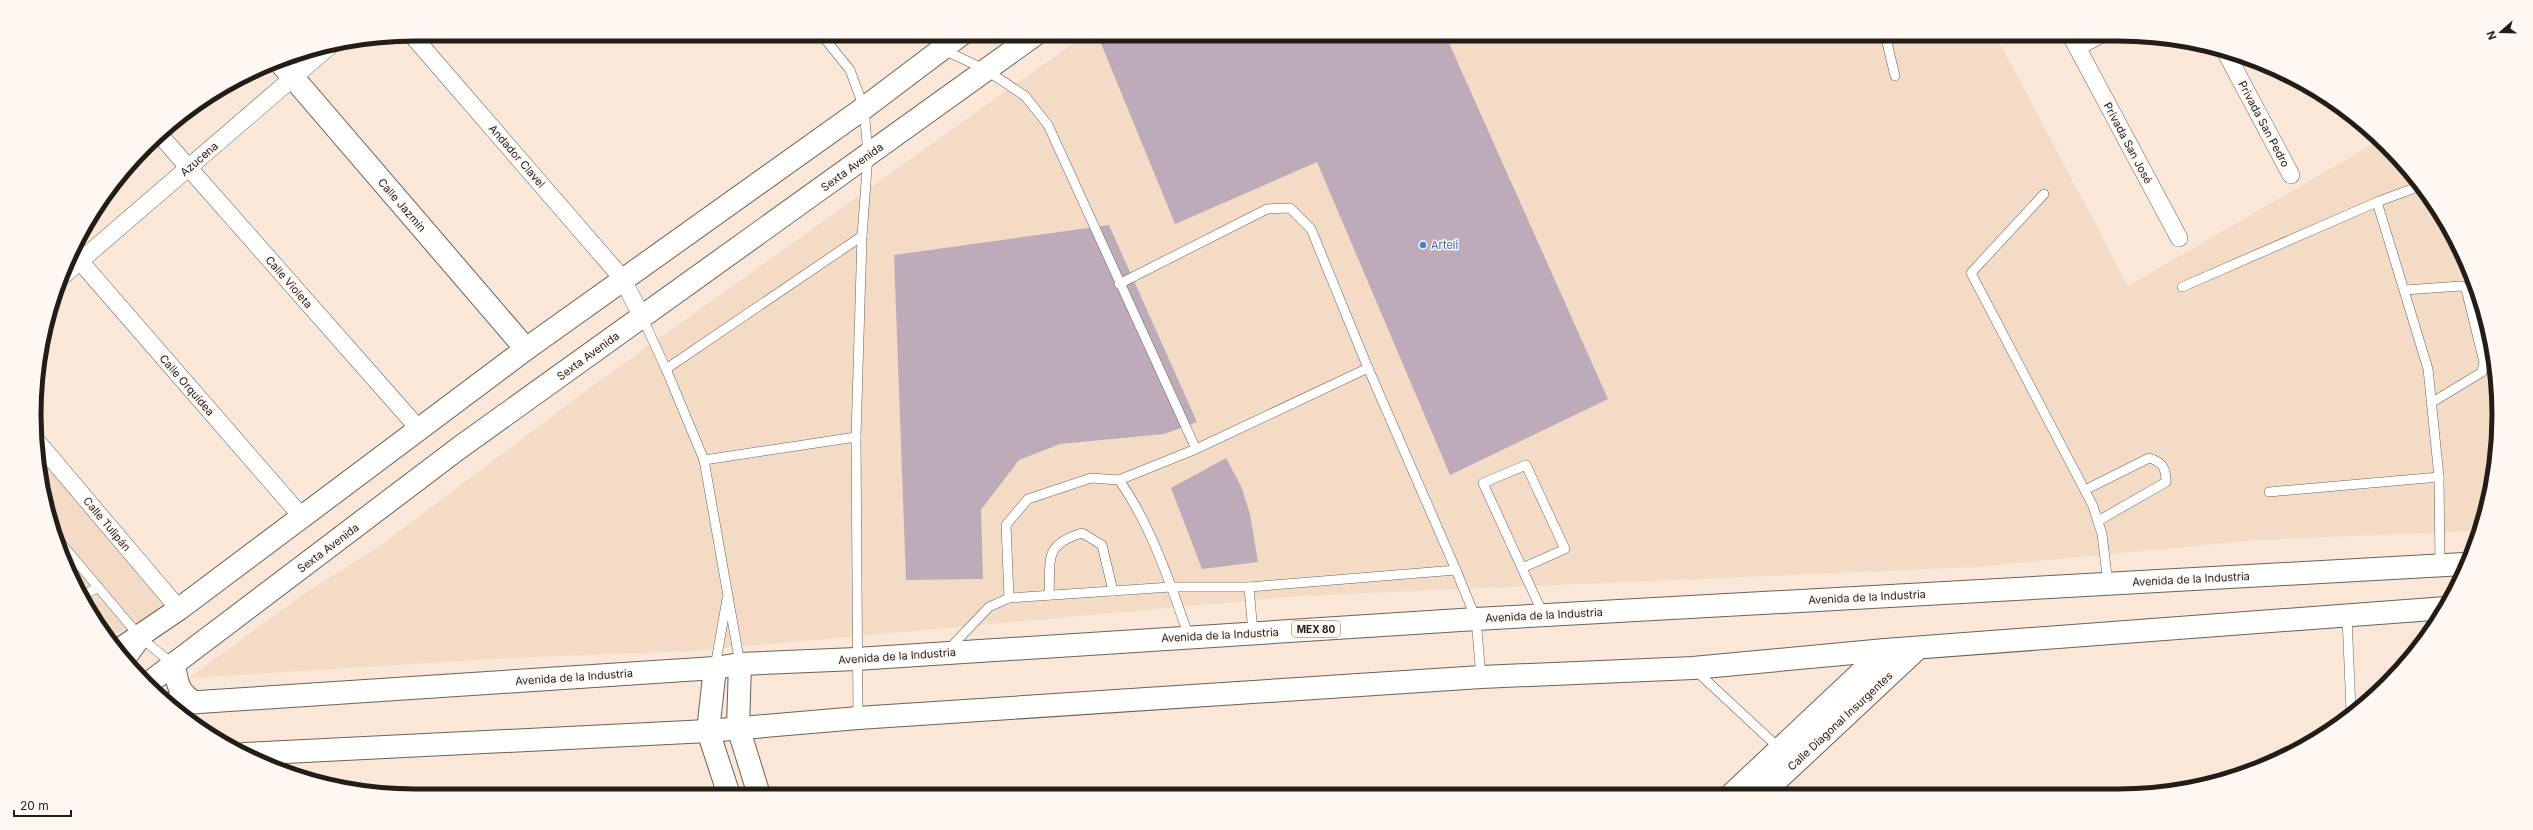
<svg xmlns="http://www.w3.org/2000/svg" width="2533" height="830" font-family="Inter,sans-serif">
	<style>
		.built { fill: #f4dbc6 }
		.building { fill: #beabb9 }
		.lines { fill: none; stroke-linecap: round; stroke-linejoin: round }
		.lane-casing { stroke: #706053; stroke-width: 10 }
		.street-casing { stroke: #706053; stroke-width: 18 }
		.secondary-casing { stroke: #706053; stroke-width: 24 }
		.primary-casing { stroke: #706053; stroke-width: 24 }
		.lane { stroke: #fff; stroke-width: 9 }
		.street { stroke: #fff; stroke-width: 17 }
		.secondary { stroke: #fff; stroke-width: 22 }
		.primary { stroke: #fff; stroke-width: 22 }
		.shop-dot { fill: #3f7fe0; stroke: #fff7f1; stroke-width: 1.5 }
		.labels { text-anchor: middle; stroke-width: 3; stroke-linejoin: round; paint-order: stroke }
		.shield { fill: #fff7f1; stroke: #655e58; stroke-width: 1 }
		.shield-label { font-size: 10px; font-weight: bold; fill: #231d17 }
		.street-label { font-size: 11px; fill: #231d17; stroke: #fff7f1 }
		.shop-label { font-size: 11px; fill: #366cbe; stroke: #fff7f1; text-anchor: start }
		.rim { fill: none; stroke: #231d17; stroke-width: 5 }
	</style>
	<rect width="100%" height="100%" fill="#fae7d8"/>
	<!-- built -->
	<g class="built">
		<polygon points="1086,34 1995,34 2128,286 2380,140 2435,204 2470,269 2492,341 2499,415 2492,490 2476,531 2255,540 1977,567 1300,596 692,651 511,658 189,678 302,595 377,548 595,384"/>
		<polygon points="35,440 179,609 107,637 98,627 47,513"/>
	</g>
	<!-- building -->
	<g class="building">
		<polygon points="1110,34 1445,34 1608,399 1450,475 1317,162 1175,224 1100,41"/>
		<polygon points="1109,225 1197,422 1164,434 1060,444 1019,460 981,510 983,579 906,580 894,255"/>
		<polygon points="1226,458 1241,486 1250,514 1258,562 1202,569 1171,488"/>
	</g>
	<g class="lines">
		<defs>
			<g id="lane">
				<polyline points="821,34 850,70 864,108 868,155 862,236 856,437 858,718"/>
				<polyline points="1885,34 1895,76"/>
				<polyline points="942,49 986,70 1025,96 1048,125 1196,449"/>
				<polyline points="2044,194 1971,273 2093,506 2102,534 2108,584"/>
				<polyline points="2377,202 2420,186"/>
				<polyline points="2182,287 2377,202 2428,369 2439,477 2440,565"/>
				<polyline points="2405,290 2461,286 2466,289 2484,362 2482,372 2431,403"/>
				<polyline points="642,317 666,369 704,460 740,664"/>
				<polyline points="666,369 862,236"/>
				<polyline points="704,460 856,437"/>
				<polyline points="1119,480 1196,449 1368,368"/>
				<path d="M2085,490l64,-32c14,4 17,11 17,24l-68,39"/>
				<polyline points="2269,492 2439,477"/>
				<polyline points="60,542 140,637 174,665"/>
				<polyline points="1522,568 1565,549 1526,465 1483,483 1543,614"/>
				<polyline points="1456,570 1476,619 1481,677"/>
				<polyline points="1249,587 1253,633"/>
				<polyline points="84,595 98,587"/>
				<path d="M1049,595c2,-36 -6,-50 33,-62l20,12 11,46"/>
				<path d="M1009,598l-3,-73 22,-26 63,-21 28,2c32,45 52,105 70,157"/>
				<polyline points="2347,617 2351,711"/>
				<polyline points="947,651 989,607 1009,598 1171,587 1249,587 1456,570 1368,368 1311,229 1290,208 1267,209 1119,284"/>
				<polyline points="715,667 727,599"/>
				<polyline points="1695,670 1779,748"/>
			</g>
			<g id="street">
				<polyline points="411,34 622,278 642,317"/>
				<polyline points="2070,34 2179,238"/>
				<polyline points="2077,47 2102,34"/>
				<polyline points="2225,51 2291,175"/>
				<polyline points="159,134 419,429"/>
				<polyline points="72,252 302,517"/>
				<polyline points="65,274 332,44"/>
				<polyline points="35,439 179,609"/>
			</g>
			<g id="secondary">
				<polyline points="278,60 526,349"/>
				<polyline points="123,647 179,609 526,349 864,108 962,34"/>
				<polyline points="740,664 738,727 759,795"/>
				<polyline points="715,668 708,731 729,795"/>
				<polyline points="146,685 459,448 1036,34"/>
				<polyline points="1763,793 1917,649"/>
				<polyline points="1732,794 1885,650"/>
			</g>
			<g id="primary">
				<polyline points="124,659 140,637"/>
				<path d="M174,665c3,17 4,28 20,37"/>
				<polyline points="169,704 715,668 740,664 856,659 1476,619 2464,564"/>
				<polyline points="245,754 708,731 858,718 1481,677 1693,668 1885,650 2446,608"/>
			</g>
		</defs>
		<!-- lane casing -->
		<use href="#lane" class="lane-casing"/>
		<!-- street casing -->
		<use href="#street" class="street-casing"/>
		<!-- secondary casing -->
		<use href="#secondary" class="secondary-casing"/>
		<!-- primary casing -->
		<use href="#primary" class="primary-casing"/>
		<!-- lane -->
		<use href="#lane" class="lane"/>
		<!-- street -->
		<use href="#street" class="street"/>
		<!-- secondary -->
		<use href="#secondary" class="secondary"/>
		<!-- primary -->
		<use href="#primary" class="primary"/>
	</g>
	<!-- markers -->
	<circle class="shop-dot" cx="1423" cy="245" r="4"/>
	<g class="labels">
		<!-- shield labels -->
		<rect class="shield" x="1292" y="621" width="48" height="16" rx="3"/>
		<g class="shield-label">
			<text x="1316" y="633">MEX 80</text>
		</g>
		<!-- street labels -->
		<g class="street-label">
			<text transform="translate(2264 124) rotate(62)" y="4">Privada San Pedro</text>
			<text transform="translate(2128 143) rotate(62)" y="4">Privada San José</text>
			<text transform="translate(517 156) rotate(49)" y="4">Andador Clavel</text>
			<text transform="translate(199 159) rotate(-41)" y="4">Azucena</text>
			<text transform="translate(852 167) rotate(-36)" y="4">Sexta Avenida</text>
			<text transform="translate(402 205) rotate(49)" y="4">Calle Jazmín</text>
			<text transform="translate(289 282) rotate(49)" y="4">Calle Violeta</text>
			<text transform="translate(588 356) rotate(-36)" y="4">Sexta Avenida</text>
			<text transform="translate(187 385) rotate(49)" y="4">Calle Orquídea</text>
			<text transform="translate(107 524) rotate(50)" y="4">Calle Tulipán</text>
			<text transform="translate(328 548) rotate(-37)" y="4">Sexta Avenida</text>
			<text transform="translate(2191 579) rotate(-3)" y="4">Avenida de la Industria</text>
			<text transform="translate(1867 597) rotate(-3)" y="4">Avenida de la Industria</text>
			<text transform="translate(1544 615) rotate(-3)" y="4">Avenida de la Industria</text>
			<text transform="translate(1220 635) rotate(-3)" y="4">Avenida de la Industria</text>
			<text transform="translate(897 656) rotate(-4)" y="4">Avenida de la Industria</text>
			<text transform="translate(574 677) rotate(-4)" y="4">Avenida de la Industria</text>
			<text transform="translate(1840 721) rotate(-43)" y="4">Calle Diagonal Insurgentes</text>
		</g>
		<!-- shop labels -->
		<g class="shop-label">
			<text x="1431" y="249">Arteli</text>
		</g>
	</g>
	<!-- crop -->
	<path d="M0 0H2533V830H0ZM415 41H2118A374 374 0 0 1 2492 415V415A374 374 0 0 1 2118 789H415A374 374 0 0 1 41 415V415A374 374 0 0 1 415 41Z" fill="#fff7f1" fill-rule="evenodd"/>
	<path class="rim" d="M415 41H2118A374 374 0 0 1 2492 415V415A374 374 0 0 1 2118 789H415A374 374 0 0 1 41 415V415A374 374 0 0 1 415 41Z"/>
	<!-- north arrow -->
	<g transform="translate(2501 32) rotate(250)" stroke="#fff7f1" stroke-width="3" paint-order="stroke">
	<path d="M0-3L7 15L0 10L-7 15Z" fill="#231d17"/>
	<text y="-6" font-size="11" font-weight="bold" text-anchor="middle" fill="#231d17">N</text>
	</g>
	<!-- scale -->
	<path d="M14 810v6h57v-6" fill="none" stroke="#231d17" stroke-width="2"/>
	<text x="20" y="810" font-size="12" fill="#231d17" stroke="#fff7f1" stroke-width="3" paint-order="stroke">20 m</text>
</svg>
